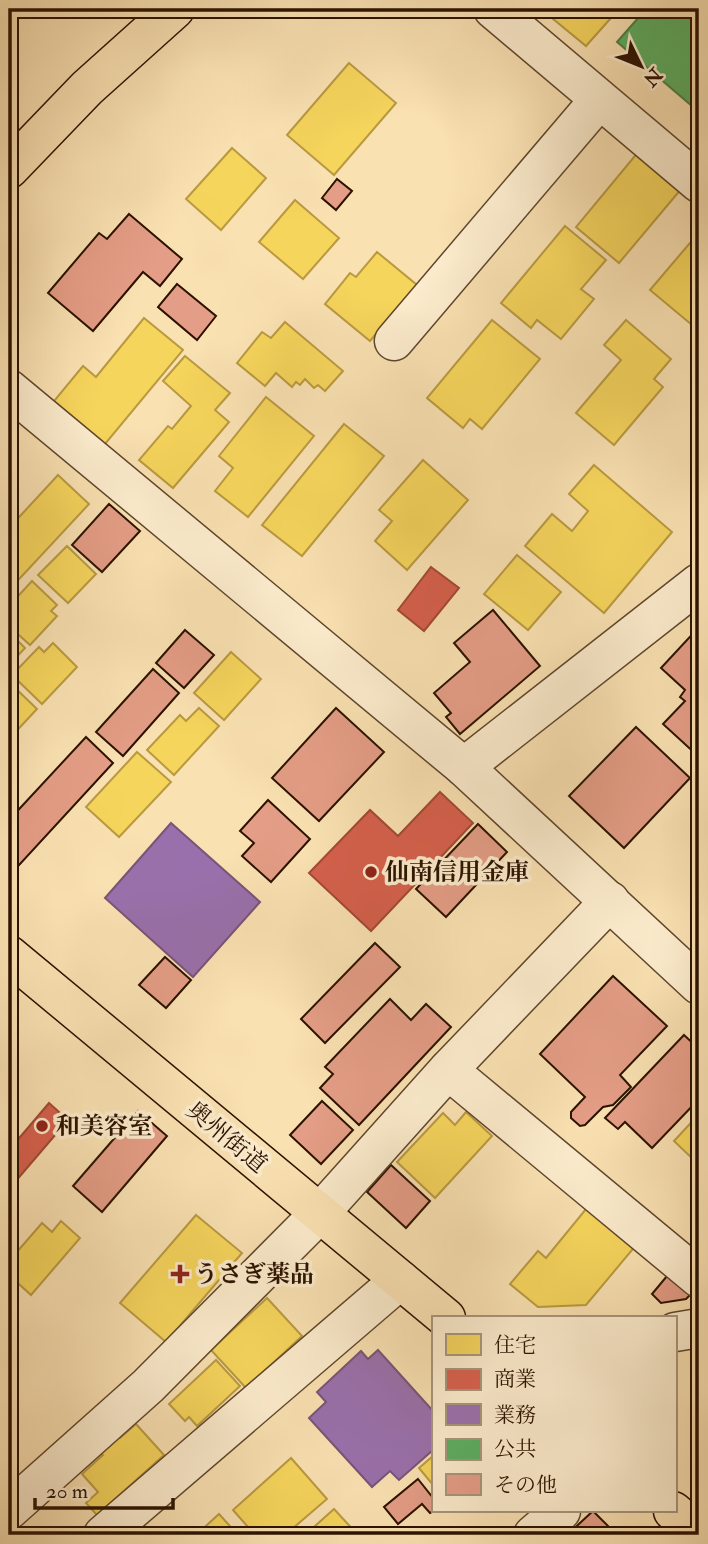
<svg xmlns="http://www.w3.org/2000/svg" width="708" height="1544" font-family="'IM FELL Double Pica','Noto Serif JP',serif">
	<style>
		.homes { fill: #f6d55c; stroke: #b99a40; stroke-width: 2 }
		.shops { fill: #d6604d; stroke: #a34936; stroke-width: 2 }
		.offices { fill: #9970ab; stroke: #785478; stroke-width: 2 }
		.public { fill: #5aae61; stroke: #4c7f44; stroke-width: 2 }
		.building { fill: #e49d86; stroke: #2b1200; stroke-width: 2 }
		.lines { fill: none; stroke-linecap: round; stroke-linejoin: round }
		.minor-casing { stroke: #5f462c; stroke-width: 41 }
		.major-casing { stroke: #2b1200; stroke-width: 41 }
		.minor { stroke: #fceccd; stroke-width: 38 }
		.major { stroke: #fae1b2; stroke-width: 38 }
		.poi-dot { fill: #8f2418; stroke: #fceccd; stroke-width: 2.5 }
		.labels { text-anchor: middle; stroke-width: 7; stroke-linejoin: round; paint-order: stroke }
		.poi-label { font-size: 24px; font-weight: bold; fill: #2b1200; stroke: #fceccd; text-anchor: start }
		.street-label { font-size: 24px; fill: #2b1200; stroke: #fceccd }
	</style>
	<rect width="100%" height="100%" fill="#fae1b2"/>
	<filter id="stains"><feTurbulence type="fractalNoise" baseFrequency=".00286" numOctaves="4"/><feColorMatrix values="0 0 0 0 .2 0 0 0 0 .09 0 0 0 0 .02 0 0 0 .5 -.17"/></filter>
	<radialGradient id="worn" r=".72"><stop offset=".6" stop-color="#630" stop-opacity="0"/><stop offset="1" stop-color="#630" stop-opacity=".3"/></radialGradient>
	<!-- homes -->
	<g class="homes">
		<polygon points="541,9 619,9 586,46"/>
		<polygon points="349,63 396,103 334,175 287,135"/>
		<polygon points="232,148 266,178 221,230 186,199"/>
		<polygon points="639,151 682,188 619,263 576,227"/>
		<polygon points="295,200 339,238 303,279 259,242"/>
		<polygon points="565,226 606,260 581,289 594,299 561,339 537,320 531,328 501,303"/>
		<polygon points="695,237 698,240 699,239 699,328 698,330 650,290"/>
		<polygon points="377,252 417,285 370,341 325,304 350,273 356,277"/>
		<polygon points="144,318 183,350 105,444 54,401 83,366 96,377"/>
		<polygon points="492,320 540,359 482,429 470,419 463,428 427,398"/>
		<polygon points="626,320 671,359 654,379 663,387 614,445 576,413 621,360 604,345"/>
		<polygon points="285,322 343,371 325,391 318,385 314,388 305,379 300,385 296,382 292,387 276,373 265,386 237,363 262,332 271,338"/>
		<polygon points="185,356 230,393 215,410 229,422 173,488 139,460 168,426 172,429 191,406 163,381"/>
		<polygon points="266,397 314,436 248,517 215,491 233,468 219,456"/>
		<polygon points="344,424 384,456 302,556 262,525"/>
		<polygon points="423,460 468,500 407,570 375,541 392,521 379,510"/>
		<polygon points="594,465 672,532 604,613 525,546 552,514 572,531 588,511 569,494"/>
		<polygon points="58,475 89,504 9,590 9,528"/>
		<polygon points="67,546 96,574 68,603 38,575"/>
		<polygon points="517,555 561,592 528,630 484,594"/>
		<polygon points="32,581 57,605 51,611 57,616 30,645 9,626 9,606"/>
		<polygon points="9,632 25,648 9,665"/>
		<polygon points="53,643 77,667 42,704 12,675 39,647 44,652"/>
		<polygon points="231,652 261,679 224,720 194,693"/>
		<polygon points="9,682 37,709 9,739"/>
		<polygon points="199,708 219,726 174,775 147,750 180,715 186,721"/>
		<polygon points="137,752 171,782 119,837 86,807"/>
		<polygon points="466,1112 492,1136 435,1198 397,1162 443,1113 455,1125"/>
		<polygon points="699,1114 699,1165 674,1141"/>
		<polygon points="595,1198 642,1238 586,1305 538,1307 510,1284 538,1251 546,1258"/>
		<polygon points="196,1215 242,1253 166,1342 120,1303"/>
		<polygon points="61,1221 80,1238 31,1295 9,1275 9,1261 42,1223 52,1232"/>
		<polygon points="267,1298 302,1336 246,1388 211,1350"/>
		<polygon points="216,1360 240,1386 197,1426 189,1417 185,1421 169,1404"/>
		<polygon points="136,1424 164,1455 97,1515 86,1503 98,1492 82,1474 103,1455 99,1451 117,1435 120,1438"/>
		<polygon points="433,1456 433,1485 419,1468"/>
		<polygon points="291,1458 327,1499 285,1535 255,1535 233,1510"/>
		<polygon points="334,1509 358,1535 305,1535"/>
		<polygon points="219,1514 238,1535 196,1535"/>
	</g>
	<!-- shops -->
	<g class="shops">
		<polygon points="431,567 459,588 424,631 398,610"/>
		<polygon points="440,792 473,823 371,931 309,873 370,810 398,836"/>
		<polygon points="49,1103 68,1120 9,1189 9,1140 10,1139 15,1143"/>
	</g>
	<!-- offices -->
	<g class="offices">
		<polygon points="171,823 260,902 193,977 105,898"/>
		<polygon points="378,1350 433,1411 433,1450 399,1480 390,1471 372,1487 309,1418 326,1402 317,1392 361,1351 368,1359"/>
	</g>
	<!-- public -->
	<polygon class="public" points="646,9 699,9 699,112 617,42"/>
	<!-- building -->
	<g class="building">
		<polygon points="337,179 352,191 336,210 322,198"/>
		<polygon points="129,214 182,259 160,286 143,272 93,331 48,293 99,233 107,239"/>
		<polygon points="177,284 216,316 197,340 158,307"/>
		<polygon points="109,504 140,531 102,572 72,545"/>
		<polygon points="493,610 540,666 460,734 446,717 451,713 434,693 470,662 454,643"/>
		<polygon points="699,627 699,757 663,724 685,701 680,697 685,690 661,668"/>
		<polygon points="185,630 214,655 184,688 156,663"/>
		<polygon points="153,669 179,693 123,756 96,732"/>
		<polygon points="336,708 384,752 319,821 272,778"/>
		<polygon points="636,727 690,778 624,848 569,796"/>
		<polygon points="86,737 113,763 9,876 9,820"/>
		<polygon points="268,800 310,839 271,882 242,856 254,843 240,831"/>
		<polygon points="478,824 507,852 446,917 416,889"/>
		<polygon points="375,943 400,967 325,1043 301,1019"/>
		<polygon points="165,957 191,980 166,1008 139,985"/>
		<polygon points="613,976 667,1026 620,1075 631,1087 613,1105 603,1107 585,1125 580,1126 571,1118 571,1112 585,1097 540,1054"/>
		<polygon points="390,999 411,1020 426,1004 451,1027 359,1125 320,1088 333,1074 325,1067"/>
		<polygon points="684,1035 699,1049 699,1099 652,1148 625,1122 618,1129 605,1118"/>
		<polygon points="322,1101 353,1130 321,1164 290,1135"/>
		<polygon points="138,1111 167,1136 102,1212 73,1186"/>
		<polygon points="391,1165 430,1201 406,1228 367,1192"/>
		<polygon points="672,1270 695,1290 686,1299 661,1303 652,1294"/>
		<polygon points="418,1479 433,1498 434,1511 430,1513 422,1504 398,1524 384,1507"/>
		<polygon points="593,1511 617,1535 567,1535"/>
	</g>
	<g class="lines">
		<defs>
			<g id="minor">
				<polyline points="493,9 699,183"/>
				<polyline points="394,341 599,100"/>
				<polyline points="9,389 464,767 699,985"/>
				<polyline points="464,767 699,583"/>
				<polyline points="448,1070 699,1278"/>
				<polyline points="675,1332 699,1328"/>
				<polyline points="9,1510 148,1386 319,1214 448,1070 610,901"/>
				<polyline points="103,1535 400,1280"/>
				<polyline points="533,1535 561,1511"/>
			</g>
			<g id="major">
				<polyline points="9,169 87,88 175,9"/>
				<polyline points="9,955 446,1318"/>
				<polyline points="673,1511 699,1533"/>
			</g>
		</defs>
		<!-- minor casing -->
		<use href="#minor" class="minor-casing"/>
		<!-- major casing -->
		<use href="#major" class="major-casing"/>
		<!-- minor -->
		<use href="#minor" class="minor"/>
		<!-- major -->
		<use href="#major" class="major"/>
	</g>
	<!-- markers -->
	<g class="poi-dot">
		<circle cx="371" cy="872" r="7"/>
		<circle cx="42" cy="1126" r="7"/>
		<path d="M176.5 1263.5h7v7h7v7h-7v7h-7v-7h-7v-7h7z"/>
	</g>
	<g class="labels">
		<!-- poi labels -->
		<g class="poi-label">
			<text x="385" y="880">仙南信用金庫</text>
			<text x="56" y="1134">和美容室</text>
			<text x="194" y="1282">うさぎ薬品</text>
		</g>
		<!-- street labels -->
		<g class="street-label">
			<text transform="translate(227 1137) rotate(40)" y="8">奥州街道</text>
		</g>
	</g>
	<!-- margin -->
	<rect width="708" height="1544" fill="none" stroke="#fae1b2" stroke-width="35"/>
	<rect x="10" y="10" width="687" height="1523" fill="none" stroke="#2b1200" stroke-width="3.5"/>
	<rect x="18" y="18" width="673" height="1509" fill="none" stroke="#2b1200" stroke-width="2"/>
	<!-- legend -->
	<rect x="432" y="1316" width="245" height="196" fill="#fceccd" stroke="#a8957b" stroke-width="2"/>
	<rect x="446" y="1334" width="35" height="21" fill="#f6d55c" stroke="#a8957b" stroke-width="2"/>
	<text x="494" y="1352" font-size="21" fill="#2b1200">住宅</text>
	<rect x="446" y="1369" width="35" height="21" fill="#d6604d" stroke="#a8957b" stroke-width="2"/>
	<text x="494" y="1386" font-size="21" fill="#2b1200">商業</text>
	<rect x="446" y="1404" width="35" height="21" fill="#9970ab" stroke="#a8957b" stroke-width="2"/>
	<text x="494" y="1422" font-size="21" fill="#2b1200">業務</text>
	<rect x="446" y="1439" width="35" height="21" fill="#5aae61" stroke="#a8957b" stroke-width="2"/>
	<text x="494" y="1456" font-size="21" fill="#2b1200">公共</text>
	<rect x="446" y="1474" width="35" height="21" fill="#e49d86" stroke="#a8957b" stroke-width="2"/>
	<text x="494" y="1492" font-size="21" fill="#2b1200">その他</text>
	<!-- north arrow -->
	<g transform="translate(641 66) rotate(133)" stroke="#fceccd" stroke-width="5" paint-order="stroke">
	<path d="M0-5L12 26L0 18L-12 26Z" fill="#2b1200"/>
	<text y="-10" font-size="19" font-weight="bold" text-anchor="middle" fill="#2b1200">N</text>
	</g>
	<!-- scale -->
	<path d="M35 1498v10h138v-10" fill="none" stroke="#2b1200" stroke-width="3.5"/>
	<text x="46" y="1498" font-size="21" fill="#2b1200" stroke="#fceccd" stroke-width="5" paint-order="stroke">20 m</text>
	<rect width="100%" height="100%" filter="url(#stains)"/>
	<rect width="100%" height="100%" fill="url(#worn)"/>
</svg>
